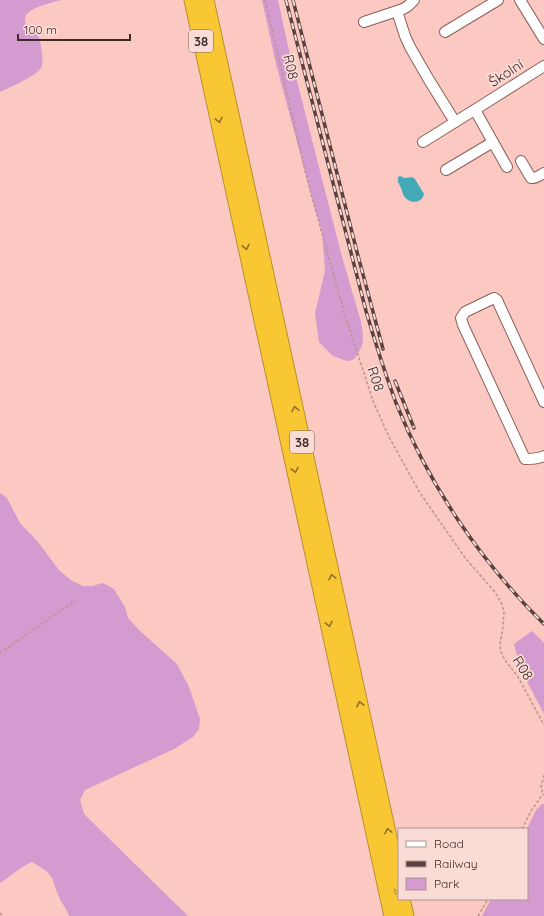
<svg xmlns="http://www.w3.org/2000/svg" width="544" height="916" font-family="Quicksand,sans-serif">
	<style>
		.green { fill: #d39bcf }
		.water { fill: #44a9b8 }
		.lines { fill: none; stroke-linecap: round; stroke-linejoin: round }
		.minor-casing { stroke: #8b605a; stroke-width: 12 }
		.highway-casing { stroke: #b89030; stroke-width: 17 }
		.path { stroke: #bb948e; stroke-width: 1.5; stroke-dasharray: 3 2; stroke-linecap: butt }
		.minor { stroke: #fff; stroke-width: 10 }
		.highway { stroke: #fac734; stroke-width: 15 }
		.rail-casing { stroke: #5a4240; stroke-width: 3.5 }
		.rail { stroke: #fadcd7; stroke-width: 2; stroke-dasharray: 6; stroke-linecap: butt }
		.oneway { stroke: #93712e }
		.labels { text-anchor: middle; stroke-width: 3.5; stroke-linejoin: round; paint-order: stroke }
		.shield { fill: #fadcd7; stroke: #76605d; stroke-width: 1 }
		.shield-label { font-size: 13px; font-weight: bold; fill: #3e2b29 }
		.street-label { font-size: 14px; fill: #3e2b29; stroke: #fadcd7 }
	</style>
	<rect width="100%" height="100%" fill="#fbc9c1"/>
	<!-- green -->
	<g class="green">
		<path d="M0,0h61c-9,3 -45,9 -34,25 3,5 8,7 11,11 3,4 3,13 4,18 0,6 2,10 -2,15 -6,8 -30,18 -40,23z"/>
		<path d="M262,0h16l10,46 53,207 20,69c3,17 4,24 -8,38l-6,1 -14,-5 -14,-14 -4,-28 10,-44 -3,-38 -8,-27 -38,-141z"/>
		<path d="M0,493l7,5 13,25 18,19 21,28 13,11 11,5h9l11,-3 11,6 11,18 3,11 12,13 37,33 12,23 11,32 -1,10 -6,8 -19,12 -89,41 -5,10 4,14 104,102h-119c-2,-7 -6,-11 -9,-17 -4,-7 -5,-14 -8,-21 -4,-7 -13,-12 -20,-16 -12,5 -21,14 -32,21z"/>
		<polygon points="532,631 544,643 544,714 521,670 514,644"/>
		<polygon points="542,804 544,804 544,916 482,916 491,899 527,899 527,829 536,810"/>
	</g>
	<!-- water -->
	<path class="water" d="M400,176l5,2 7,-1 3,2 9,15c-2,10 -15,10 -20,2 -2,-3 -2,-7 -4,-10 -1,-3 -3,-5 -2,-9z"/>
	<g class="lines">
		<defs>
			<g id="minor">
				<polyline points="520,0 544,39"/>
				<polyline points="397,11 405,36 410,47 429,80 455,122"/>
				<polyline points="364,22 403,9 408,6 414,0"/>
				<polyline points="445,32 498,0"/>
				<polyline points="475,110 507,167"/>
				<polyline points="423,142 484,104 544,66"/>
				<path d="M521,161l10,17c4,1 9,-3 13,-5"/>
				<polyline points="446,170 493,142"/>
				<path d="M544,402l-47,-102 -3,-2 -29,14 -4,6 2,7 62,134c7,0 13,0 19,-3"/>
			</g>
			<g id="highway">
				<polyline points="192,0 392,916"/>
				<polyline points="206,0 399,883"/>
				<polyline points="402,899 406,916"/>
			</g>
		</defs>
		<!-- minor casing -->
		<use href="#minor" class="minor-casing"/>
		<!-- highway casing -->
		<use href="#highway" class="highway-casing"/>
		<!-- path -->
		<g class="path">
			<polyline points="265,0 307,179 316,212 345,315 373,401 389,437 420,493 466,559 494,591 501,602 504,612 503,627 500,645 501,652 505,660 518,677 544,725"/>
			<polyline points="0,653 76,600"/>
			<polyline points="544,775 541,787 543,794 544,795"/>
			<polyline points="522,829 531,811 543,794"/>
			<polyline points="0,913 3,916"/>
			<polyline points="478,916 488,899"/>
		</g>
		<!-- minor -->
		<use href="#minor" class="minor"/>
		<!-- highway -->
		<use href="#highway" class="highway"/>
		<defs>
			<g id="rail">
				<path d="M286,0l80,311c9,31 19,62 30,92 33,82 85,159 148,221"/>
				<polyline points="293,0 357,252 383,349"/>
				<polyline points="395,381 414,428"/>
			</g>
		</defs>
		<!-- rail casing -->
		<use href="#rail" class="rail-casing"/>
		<!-- rail -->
		<use href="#rail" class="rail"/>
	</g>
	<!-- one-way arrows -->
	<defs><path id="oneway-chevron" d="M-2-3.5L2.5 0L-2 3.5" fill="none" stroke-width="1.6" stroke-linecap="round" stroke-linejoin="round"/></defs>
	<g class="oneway">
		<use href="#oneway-chevron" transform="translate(219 120) rotate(78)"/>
		<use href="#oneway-chevron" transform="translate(246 247) rotate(78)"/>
		<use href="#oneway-chevron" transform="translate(295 409) rotate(-102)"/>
		<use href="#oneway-chevron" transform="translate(295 470) rotate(78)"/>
		<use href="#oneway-chevron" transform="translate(332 577) rotate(-102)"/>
		<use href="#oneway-chevron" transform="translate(329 624) rotate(78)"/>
		<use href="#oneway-chevron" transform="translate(360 704) rotate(-102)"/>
		<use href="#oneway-chevron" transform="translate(388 831) rotate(-102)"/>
	</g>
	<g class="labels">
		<!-- shield labels -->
		<g class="shield">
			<rect x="189" y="30" width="24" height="22" rx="3"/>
			<rect x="290" y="431" width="24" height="22" rx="3"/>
		</g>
		<g class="shield-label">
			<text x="201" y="46">38</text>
			<text x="302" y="447">38</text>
		</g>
		<!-- street labels -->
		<g class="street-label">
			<text transform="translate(291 67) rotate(77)" y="5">R08</text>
			<text transform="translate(506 73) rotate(-33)" y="5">Školní</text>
			<text transform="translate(376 379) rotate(72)" y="5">R08</text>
			<text transform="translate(523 668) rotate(57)" y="5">R08</text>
		</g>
	</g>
	<!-- legend -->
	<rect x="398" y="828" width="130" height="72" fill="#fadcd7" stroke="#af9591"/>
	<rect x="406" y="841" width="20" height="6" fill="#ffffff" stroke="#af9591"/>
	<text x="434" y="848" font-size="12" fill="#3e2b29">Road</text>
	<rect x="406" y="861" width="20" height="6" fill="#5a4240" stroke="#af9591"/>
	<text x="434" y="868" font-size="12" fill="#3e2b29">Railway</text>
	<rect x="406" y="878" width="20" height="12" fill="#d39bcf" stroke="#af9591"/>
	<text x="434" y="888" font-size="12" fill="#3e2b29">Park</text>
	<!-- scale -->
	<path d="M18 34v6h112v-6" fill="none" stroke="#3e2b29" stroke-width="2"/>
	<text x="24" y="34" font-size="12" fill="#3e2b29" stroke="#fadcd7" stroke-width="3" paint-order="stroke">100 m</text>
</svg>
